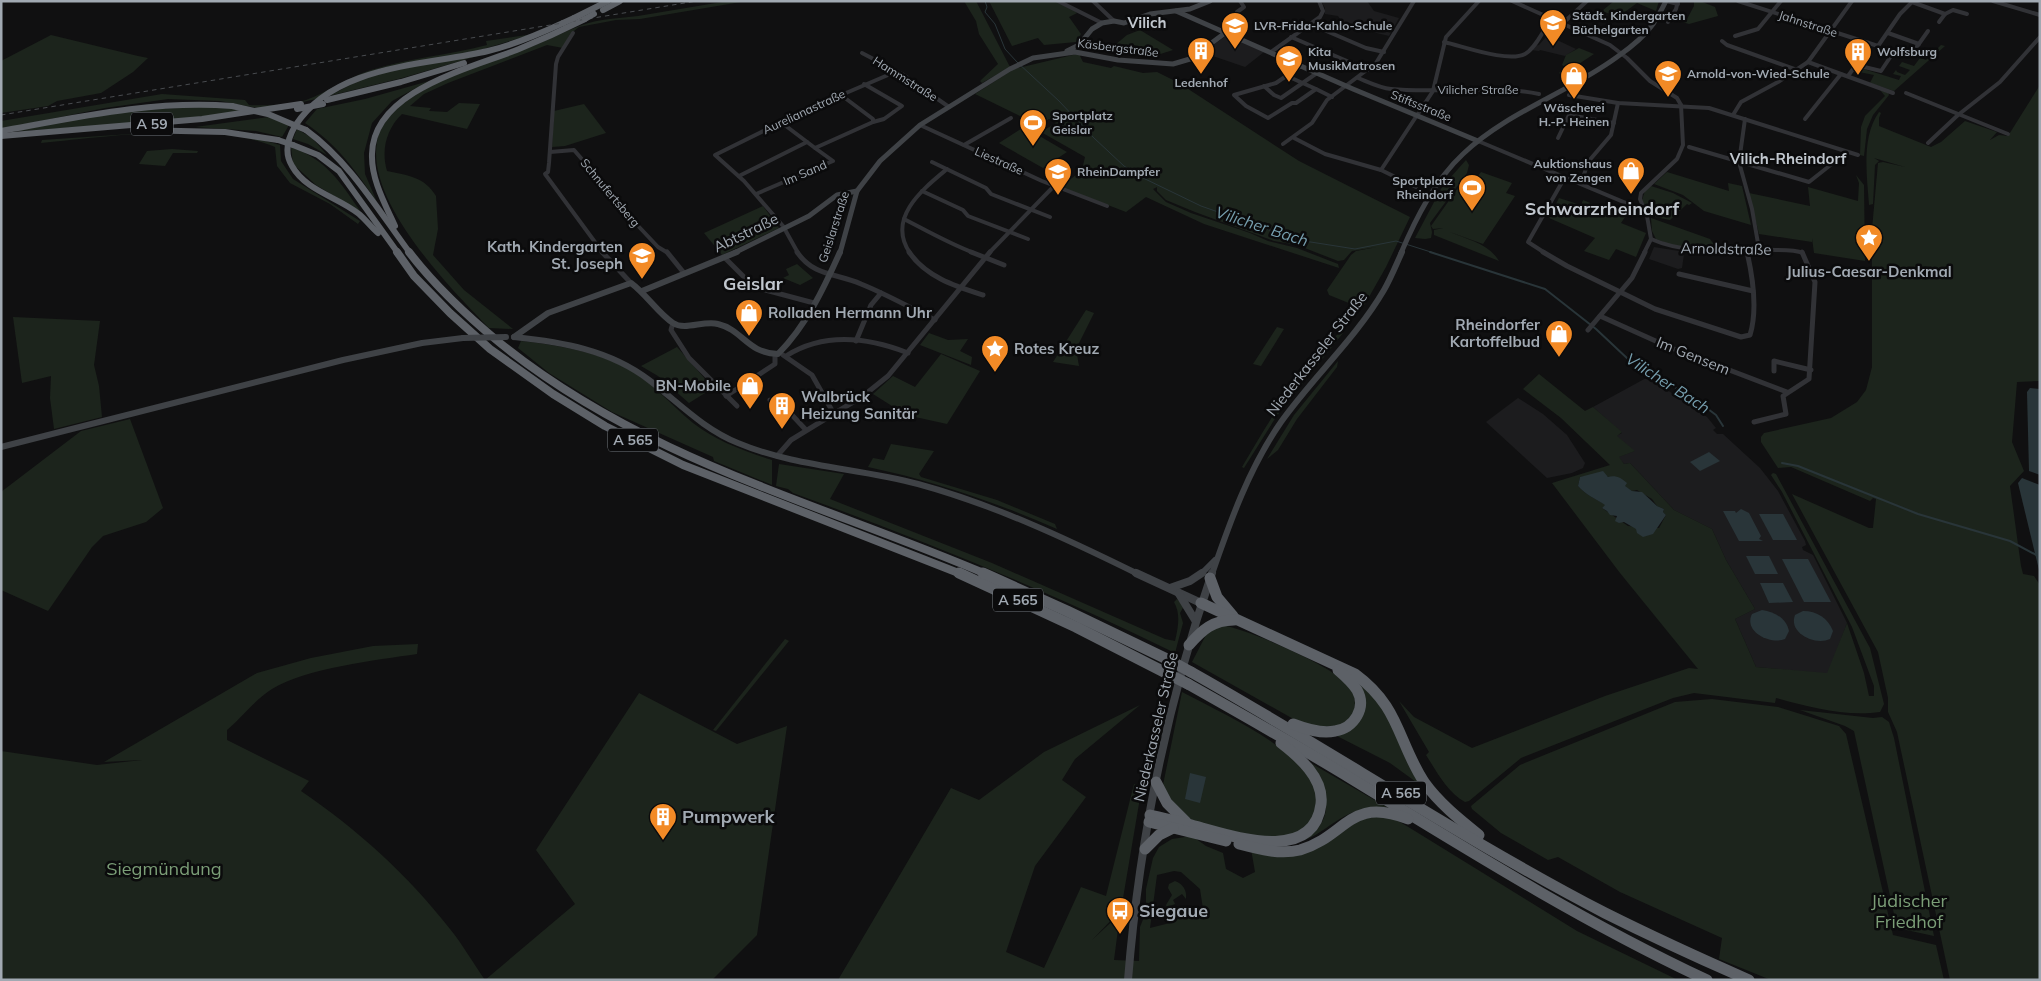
<svg xmlns="http://www.w3.org/2000/svg" width="2041" height="981" font-family="Mulish,sans-serif">
	<style>
		.built { fill: #1c1c1e }
		.green { fill: #1c241c; fill-rule: evenodd }
		.water { fill: #293539 }
		.lines { fill: none; stroke-linecap: round; stroke-linejoin: round }
		.stream-far1 { stroke: #293539; stroke-width: 1 }
		.stream { stroke: #293539; stroke-width: 2 }
		.street-far1 { stroke: #313236; stroke-width: 4 }
		.street { stroke: #313236; stroke-width: 5 }
		.secondary-far2 { stroke: #3f4246; stroke-width: 5 }
		.secondary-far1 { stroke: #3f4246; stroke-width: 6 }
		.secondary { stroke: #3f4246; stroke-width: 8 }
		.highway-far2 { stroke: #5d6167; stroke-width: 6 }
		.highway-far1 { stroke: #5d6167; stroke-width: 8 }
		.highway { stroke: #5d6167; stroke-width: 11 }
		.rail { stroke: #484b4f; stroke-width: 1; stroke-dasharray: 4.5 4; stroke-linecap: butt }
		.secondary-bridge { stroke: #3f4246; stroke-width: 6 }
		.highway-bridge-far1 { stroke: #5d6167; stroke-width: 6 }
		.highway-bridge { stroke: #5d6167; stroke-width: 11 }
		.labels { text-anchor: middle; stroke-width: 5; stroke-linejoin: round; paint-order: stroke }
		.far-poi-label { font-size: 12px; font-weight: bold; fill: #a1a9b2; stroke: #0b0b0c; text-anchor: start }
		.far-street-label { font-size: 12px; fill: #a1a9b2; stroke: #0b0b0c }
		.shield { fill: #0b0b0c; stroke: #747a80; stroke-width: 1 }
		.shield-label { font-size: 14px; font-weight: bold; fill: #a1a9b2 }
		.far-quarter-label { font-size: 15px; font-weight: bold; fill: #c1c7ce; stroke: #0b0b0c }
		.street-label { font-size: 15px; fill: #a1a9b2; stroke: #0b0b0c }
		.poi-label { font-size: 15px; font-weight: bold; fill: #a1a9b2; stroke: #0b0b0c; text-anchor: end }
		.water-label { font-size: 16px; font-style: italic; fill: #769eae; stroke: #0b0b0c }
		.quarter-label { font-size: 18px; font-weight: bold; fill: #c1c7ce; stroke: #0b0b0c }
		.near-poi-label { font-size: 18px; font-weight: bold; fill: #a1a9b2; stroke: #0b0b0c; text-anchor: start }
		.near-park-label { font-size: 18px; fill: #7b9e77; stroke: #0b0b0c }
	</style>
	<rect width="100%" height="100%" fill="#101011"/>
	<!-- built -->
	<g class="built">
		<polygon points="1321,1 1367,1 1374,11 1399,18 1389,36 1344,25 1338,16 1325,14 1325,8"/>
		<polygon points="1226,36 1264,52 1245,67 1207,54 1211,49 1210,47"/>
		<polygon points="1546,37 1555,39 1576,49 1565,56 1540,50 1539,51 1531,50 1534,46 1539,45"/>
		<polygon points="1654,247 1679,251 1684,254 1682,268 1678,269 1649,259"/>
		<polygon points="1648,377 1707,417 1716,428 1713,430 1717,434 1723,434 1760,468 1778,491 1805,541 1806,545 1802,547 1803,550 1813,555 1847,623 1828,674 1756,667 1735,619 1755,609 1726,560 1712,529 1674,510 1630,463 1624,464 1618,457 1634,451 1616,436 1622,433 1593,407"/>
		<polygon points="1518,398 1543,414 1567,435 1585,463 1583,468 1572,473 1547,478 1486,422"/>
	</g>
	<!-- green -->
	<g class="green">
		<path d="M728,1h19l-107,18 -24,1 -37,7 -9,7 -7,14 -16,-3 -99,38 -24,11 -14,12 21,2 -2,3 18,1 12,-9 21,1 -13,25 -65,-15c-16,15 -21,37 -15,57 20,4 38,6 49,25l2,33 -5,26 31,35 49,39 -24,-1c-39,-40 -123,-126 -112,-186 9,-52 113,-80 156,-96 16,-6 32,-15 49,-21 17,-6 38,-7 56,-9 30,-5 60,-10 90,-15z"/>
		<polygon points="964,1 976,1 1010,67 982,83 980,81 998,64 979,34 976,21"/>
		<polygon points="989,1 1056,1 1068,5 1077,13 1069,17 1081,34 1076,42 1044,45 1038,38 1012,46"/>
		<polygon points="1614,1 1659,1 1656,11 1637,3 1618,17 1602,11"/>
		<polygon points="1694,1 1700,1 1715,7 1718,16 1689,24 1675,20 1686,21 1694,6"/>
		<polygon points="1140,30 1173,50 1151,57 1143,52 1115,45 1127,35"/>
		<path d="M533,34l-60,18 -92,16 -65,31 -31,7 -22,3 -43,-8 -52,-2 -63,9 -104,21v-8l161,-27 83,6 4,5c16,1 42,0 57,-5 22,-8 42,-23 65,-30 38,-12 78,-15 116,-25l-1,-4z"/>
		<polygon points="51,35 138,56 148,58 133,72 101,93 57,101 48,106 1,113 1,61"/>
		<polygon points="1941,45 1945,46 1894,91 1870,83 1874,75 1854,71 1857,67 1899,80 1901,76 1893,74 1896,70 1897,72 1905,75 1910,70 1899,66 1902,62 1914,66 1920,58 1907,56 1900,51 1926,60"/>
		<polygon points="1579,48 1594,54 1562,75 1559,73 1565,67 1562,65 1566,55"/>
		<polygon points="488,53 402,78 329,96 360,80 384,72"/>
		<polygon points="1077,54 1082,54 1080,56 1083,62 1111,68 1114,66 1143,73 1157,72 1179,83 1299,161 1410,217 1386,267 1365,304 1361,308 1329,295 1327,290 1351,255 1356,251 1377,247 1352,251 1344,260 1338,261 1297,245 1274,241 1195,212 1166,200 1157,191 1157,187 1153,189 1166,202 1191,213 1250,233 1268,241 1297,248 1338,264 1339,268 1204,224 1146,197 1126,212 1061,187 1082,170 1085,157 1041,132 1056,123 1049,119 1034,128 1019,120 1022,117 975,94 1014,69"/>
		<polygon points="1847,78 1888,93 1889,95 1873,115 1867,129 1864,156 1860,155 1861,127 1865,116 1885,96 1880,90"/>
		<path d="M429,81l-37,20 -20,22 -8,30 1,21 12,28c-21,-31 -40,-58 -72,-79l12,-14 48,-10z"/>
		<path d="M2040,85v296l-23,1 -5,60 12,29 -14,15 11,80 2,8 11,2 6,9v395h-90l-53,-248 -9,-20v-14l-10,-46 -86,-158 77,34h4l3,-29 -3,-1 -3,3 -79,-34 -13,1 -17,-26v-5l3,-4 67,-15 26,-16 9,-12 6,-23v-138l6,-66 5,-1 22,5 -31,-9 5,3 -4,4 -2,39 -4,1c-2,-29 -8,-68 10,-93l2,1 -2,5v8l52,21 10,-5 24,-21 32,11 -7,8 9,-5 9,1z"/>
		<polygon points="584,104 606,133 565,146 552,147 554,111"/>
		<polygon points="215,106 248,111 163,121 8,132 109,112"/>
		<polygon points="269,117 289,125 282,137 256,131 195,127"/>
		<polygon points="1024,127 1067,152 1043,168 999,143"/>
		<polygon points="297,129 312,138 327,155 308,144 293,139"/>
		<path d="M205,132l57,8 18,5 1,16 12,18 67,42 -2,3 -28,-20 -40,-21 -13,-17 -2,-19c-59,-26 -170,-10 -234,-4l1,-3 103,-7z"/>
		<path d="M291,147c36,13 49,35 70,65l-45,-27 -23,-21z"/>
		<polygon points="172,149 198,151 197,153 173,153 165,166 139,164 147,151"/>
		<polygon points="1466,160 1469,165 1467,173 1430,223 1432,232 1431,238 1425,239 1415,238 1442,187"/>
		<path d="M1481,172l31,11 -6,10 9,3 -32,48 -33,-12c18,8 38,11 49,29l-65,-26v-5l9,-2 -10,1 -2,-3 34,-48 9,3z"/>
		<polygon points="1667,172 1729,191 1728,183 1742,186 1751,225 1704,211 1683,195 1654,184"/>
		<polygon points="1856,175 1864,185 1865,261 1814,253 1812,238 1812,242 1759,234 1749,193 1810,206 1808,187 1858,201 1859,183"/>
		<polygon points="1651,186 1673,193 1692,203 1689,205 1687,204 1670,220 1650,216 1642,200 1645,191"/>
		<polygon points="1559,198 1581,205 1583,200 1625,217 1621,223 1646,233 1636,257 1616,249 1609,260 1584,251 1595,238 1549,218"/>
		<polygon points="763,206 779,228 722,255 704,233"/>
		<polygon points="1651,218 1710,239 1717,249 1676,247 1656,239 1652,231"/>
		<polygon points="797,264 813,278 800,285 783,278 789,275 786,269"/>
		<polygon points="1086,310 1094,313 1076,349 1079,366 1053,362"/>
		<polygon points="13,317 100,321 94,365 99,386 102,417 54,429 50,398 51,376 22,383"/>
		<polygon points="1277,327 1284,329 1261,366 1253,364"/>
		<polygon points="929,333 948,340 968,339 960,351 972,357 971,365 920,345"/>
		<path d="M1339,333h4l-67,84 -32,51 -2,-1c28,-48 56,-95 97,-134z"/>
		<path d="M521,341c36,4 72,10 104,26 26,14 45,37 68,56 23,18 51,28 79,37v25l-58,-24 -1,-4 -101,-45 -63,-39 -31,-25z"/>
		<polygon points="677,347 713,388 689,403 658,376 641,366"/>
		<polygon points="941,354 980,371 947,424 888,411 892,406 873,394 893,376 915,387"/>
		<polygon points="1338,361 1337,367 1297,419 1278,450 1267,459 1294,415"/>
		<path d="M1539,374l46,37 8,-4 29,25 -5,4 18,15 -16,6 5,7 6,-1 44,47 38,19 14,31 29,49 -20,10 21,48 71,6 20,-50 17,50 5,23h5v-10l-22,-59 -70,-135 -11,-17 2,-2 3,1 94,174 14,56 -4,8c-34,5 -72,-5 -104,-14l-1,5 -81,-10 -21,5 -152,60 -52,43 -4,1c-18,-10 -28,-30 -39,-47l3,-3 -30,-51 15,16 58,31 133,-52 84,-28 9,1 -78,-96 -68,-90 58,-18 -49,-47 -38,-29zM1605,475l27,16 5,-1 15,9 5,7 7,3 -1,3 3,3 -7,13 -31,-2 -26,-18 4,-3c-10,-6 -20,-10 -28,-19l2,-9z"/>
		<polygon points="130,419 163,508 146,522 103,536 92,547 48,611 1,590 1,492 81,431"/>
		<path d="M891,444l43,7 -15,23 2,3 76,23 58,24 2,5c-62,-27 -123,-48 -189,-62l5,-9 11,2z"/>
		<path d="M779,464l65,10 -14,25 162,64 173,76 10,2c3,-13 6,-27 -1,-39l3,-3 7,7 -4,7 3,10 -8,30c-124,-61 -252,-113 -382,-160l-5,-4 -12,-3z"/>
		<path d="M1222,625c27,5 113,41 129,63 5,8 4,17 3,26l-13,11 -20,2 -24,-6 -105,-59 15,-29z"/>
		<polygon points="785,639 789,641 716,731 713,730"/>
		<path d="M418,644l-1,10c-40,6 -111,14 -145,35 -15,9 -31,29 -45,41v10l82,41 -8,10c56,38 107,84 149,138 13,16 23,34 35,51l90,-76 -39,-54 103,-157 98,51 50,-18 -30,209 -45,45h-711v-229l96,14 45,-5 -38,2 153,-89 54,-15 62,-12z"/>
		<polygon points="1354,680 1369,690 1380,704 1423,787 1390,763 1335,735 1360,718"/>
		<path d="M1182,692c36,19 97,47 122,78 9,11 17,29 11,42 -4,9 -10,20 -19,23 -21,7 -93,-7 -112,-19 -11,-6 -15,-20 -21,-31z"/>
		<polygon points="1712,699 1778,707 1839,726 1846,734 1893,935 1936,945 1944,980 1771,980 1719,959 1722,938 1620,892 1558,857 1548,860 1501,833 1472,809 1471,806 1520,765 1675,702"/>
		<path d="M1140,705l-65,54 -13,21 24,17 -51,69 -29,86 38,16 37,-81 25,9 28,-112 8,2 -21,124 -29,30 28,-26 -6,46 25,1 1,-34 6,-15v-23l7,-31 6,-11 13,-8 20,-3 14,10 17,7 3,16 17,9 12,-6 -4,-23 18,5 70,-21 21,-13 17,-4 16,2 17,10 167,103 101,49h-840l113,-192 28,12 65,-48zM1174,871l7,1 19,17 3,20 -14,2 -19,12 -20,5 7,-53z"/>
		<polygon points="1800,710 1873,718 1882,717 1889,722 1894,738 1934,936 1897,928 1854,731 1845,726"/>
		<path d="M1309,762l81,47c-9,0 -19,0 -28,1 -21,3 -38,23 -57,30 34,-25 20,-46 4,-78z"/>
		<path d="M1175,881c8,3 12,9 11,18l-4,-5 -9,6 2,4 -8,3 -1,-2 6,-10 -4,-7 1,-4z"/>
	</g>
	<!-- water -->
	<g class="water">
		<polygon points="2030,388 2040,389 2040,475 2029,471 2027,392"/>
		<polygon points="1709,452 1720,461 1700,471 1690,462"/>
		<path d="M1603,471l5,6c8,-2 13,1 19,6l-2,3 7,5 10,1 15,14 7,3 -1,3 3,3 -13,19 -10,3 -6,-4 -1,-4 -12,-7 -5,1 -4,-2 2,-5 -7,-1 -3,-4 -5,-3 3,-3c-9,-6 -19,-10 -27,-19l2,-9z"/>
		<polygon points="2022,478 2040,485 2040,574 2018,483"/>
		<polygon points="1741,509 1749,513 1761,536 1759,539 1763,541 1739,541 1723,511 1735,511 1736,513"/>
		<polygon points="1759,514 1783,514 1797,540 1773,540"/>
		<polygon points="1746,556 1769,556 1778,574 1755,574"/>
		<polygon points="1782,559 1808,559 1831,602 1804,602"/>
		<polygon points="1760,583 1783,583 1793,602 1769,603"/>
		<path d="M1762,610c13,2 24,8 27,21l-4,8c-14,6 -42,-7 -33,-25z"/>
		<path d="M1803,611c14,0 25,7 30,20l-3,8c-15,7 -42,-6 -35,-24z"/>
		<polygon points="1190,773 1206,777 1200,803 1185,799"/>
	</g>
	<g class="lines">
		<!-- stream-far1 -->
		<polyline class="stream-far1" points="985,1 987,7 985,12 995,24 1005,49 1017,62 1059,101 1094,138 1124,166 1139,176 1201,206 1298,240 1355,249 1396,241 1434,253"/>
		<!-- stream -->
		<g class="stream">
			<polyline points="1430,252 1545,289 1596,329 1629,360 1696,400 1716,415 1723,426"/>
			<polyline points="1782,463 1798,466 1918,514 2010,541 2040,557"/>
		</g>
		<!-- street-far1 -->
		<g class="street-far1">
			<polyline points="1058,1 1102,23"/>
			<polyline points="1093,1 1114,21"/>
			<polyline points="1512,1 1610,45 1627,58 1650,81 1677,98 1681,105"/>
			<polyline points="1666,1 1678,4"/>
			<polyline points="1738,1 1878,46 1900,14 1913,1"/>
			<polyline points="1993,1 2040,15"/>
			<polyline points="1912,2 1945,14"/>
			<polyline points="1237,12 1244,7 1240,1"/>
			<polyline points="1668,22 1676,9 1678,1"/>
			<polyline points="1939,22 1945,14 1953,10 1967,14"/>
			<polyline points="1310,24 1366,48 1384,52"/>
			<polyline points="1562,24 1587,1"/>
			<polyline points="573,33 558,57 556,64 549,163 548,172 545,174 603,253"/>
			<polyline points="1888,33 1919,44"/>
			<polyline points="1735,36 1758,29 1781,1"/>
			<polyline points="1291,37 1368,70"/>
			<polyline points="1722,41 1727,45 1797,70"/>
			<path d="M1444,42c19,4 64,21 81,12 11,-6 18,-24 26,-34"/>
			<polyline points="1916,48 1928,31"/>
			<polyline points="1271,52 1320,17 1323,11 1319,1"/>
			<polyline points="862,53 902,74 949,107"/>
			<polyline points="1808,62 1893,93"/>
			<polyline points="1301,66 1276,83 1234,95 1246,106 1268,118 1292,103 1296,103 1316,89 1332,97"/>
			<polyline points="1287,76 1316,89"/>
			<polyline points="1848,76 1856,65 1881,71 1895,50"/>
			<path d="M1358,78c10,4 22,10 33,11 49,5 100,-5 148,5"/>
			<polyline points="864,84 902,106 884,119 873,122"/>
			<polyline points="1264,86 1274,95 1281,98 1317,73"/>
			<polyline points="1906,93 2008,134"/>
			<polyline points="1569,95 1618,103 1709,108 1858,155"/>
			<polyline points="1733,115 1741,102 1778,82 1808,62 1852,1"/>
			<polyline points="1745,119 1739,162 1752,209 1759,249"/>
			<polyline points="1805,119 1841,74"/>
			<polyline points="782,123 815,148 873,122 873,119 841,95"/>
			<polyline points="920,125 1042,181 1107,206"/>
			<polyline points="1294,138 1325,154 1381,170 1416,187"/>
			<polyline points="1558,138 1569,115 1614,123"/>
			<polyline points="1478,141 1645,211"/>
			<polyline points="1928,143 1958,115 2000,82 2040,37"/>
			<polyline points="1283,144 1312,123 1327,100 1376,63 1414,1"/>
			<polyline points="964,145 1011,118"/>
			<polyline points="1689,147 1809,182 1847,152"/>
			<polyline points="550,152 574,150 624,208 625,212 658,247 668,253"/>
			<polyline points="932,162 986,188 991,194 1050,217"/>
			<polyline points="1381,170 1433,91 1446,37 1479,1"/>
			<polyline points="739,176 807,142"/>
			<polyline points="1581,184 1588,162 1611,135 1618,103"/>
			<polyline points="922,191 963,210 968,216 1028,239"/>
			<polyline points="756,194 833,161 815,148"/>
			<path d="M904,219c23,12 46,25 70,34"/>
			<path d="M1651,239c41,18 83,8 125,11 9,0 20,0 27,3"/>
			<polyline points="1651,239 1647,216 1640,199 1641,193 1677,159 1683,145 1681,105"/>
			<polyline points="1746,250 1747,253"/>
			<polyline points="798,253 783,226 744,181 715,155 804,111 895,72"/>
			<path d="M910,253c-24,-35 13,-64 37,-84"/>
			<polyline points="989,253 1054,186"/>
			<polyline points="1545,253 1528,242 1565,177"/>
			<polyline points="1644,253 1651,239"/>
		</g>
		<!-- street -->
		<g class="street">
			<polyline points="602,252 631,283"/>
			<polyline points="667,252 684,273"/>
			<path d="M797,252c17,25 40,21 64,32 25,10 50,24 74,36"/>
			<path d="M909,252c17,25 46,34 74,43"/>
			<polyline points="971,252 1004,265"/>
			<path d="M1543,252l24,14 88,43 86,28 9,-2c8,-26 3,-57 -3,-83"/>
			<polyline points="725,258 754,287 814,303"/>
			<polyline points="1679,274 1753,291"/>
			<polyline points="1600,316 1669,347 1787,392"/>
			<polyline points="673,323 671,330 689,358 737,406"/>
			<polyline points="1588,330 1632,278 1645,252"/>
			<polyline points="856,341 871,305 881,293"/>
			<polyline points="783,355 812,375 834,414"/>
			<path d="M786,356c38,-24 81,-19 122,-3"/>
			<polyline points="1774,371 1774,361 1811,370"/>
			<polyline points="726,396 775,364 775,355"/>
			<polyline points="770,400 773,407 792,415 806,430"/>
			<polyline points="1754,422 1786,414 1783,396 1809,379 1815,282 1802,252"/>
			<polyline points="777,456 791,440 863,396 888,376 990,252"/>
		</g>
		<!-- secondary-far2 -->
		<g class="secondary-far2">
			<polyline points="1176,11 1353,89 1478,141"/>
			<polyline points="1067,51 1079,45 1092,29 1102,23 1114,21 1124,23 1150,14 1190,9 1210,1"/>
			<polyline points="734,253 809,216 837,195 857,191"/>
			<polyline points="840,253 857,191 880,161 920,125 1010,69 1033,58 1075,52 1118,60 1173,64 1190,59 1225,33"/>
			<path d="M1401,253c15,-35 34,-73 62,-99 44,-42 105,-61 154,-97 13,-9 27,-20 36,-33 5,-7 9,-15 13,-23"/>
		</g>
		<!-- secondary-far1 -->
		<g class="secondary-far1">
			<polyline points="642,291 737,252"/>
			<path d="M514,337l34,-24 83,-30c15,11 28,31 42,40 12,8 31,-3 45,1 25,6 29,29 60,30 28,-28 46,-66 62,-102"/>
			<path d="M514,337c48,5 96,13 135,43 29,22 54,49 89,63 57,24 121,25 180,41 77,21 149,55 220,90"/>
			<polyline points="1,447 343,360 422,343 463,338"/>
			<polyline points="1201,574 1215,560"/>
			<path d="M1212,574c18,-52 37,-106 69,-152 32,-45 75,-84 103,-132 7,-12 12,-25 18,-38"/>
		</g>
		<!-- secondary -->
		<g class="secondary">
			<polyline points="1136,573 1201,603"/>
			<polyline points="1170,588 1190,581 1202,573"/>
			<polyline points="1179,594 1195,620"/>
			<path d="M1128,980c11,-138 39,-276 84,-407"/>
		</g>
		<!-- highway-far2 -->
		<g class="highway-far2">
			<polyline points="603,10 620,1"/>
			<polyline points="574,18 608,1"/>
			<polyline points="327,100 401,82 464,63"/>
			<polyline points="136,130 225,132 278,140"/>
			<path d="M306,130c44,32 72,80 104,123"/>
			<path d="M1,131c77,-14 152,-31 231,-25"/>
			<polyline points="1,136 202,119 301,104"/>
			<polyline points="293,145 318,155 339,171 398,253"/>
			<path d="M395,226c-10,-22 -24,-47 -23,-72 1,-64 100,-86 147,-105 22,-9 44,-19 66,-30"/>
			<path d="M378,233c-7,-6 -12,-13 -19,-19 -21,-17 -53,-23 -67,-48 -8,-13 -4,-28 3,-40 40,-62 129,-60 193,-75 26,-6 51,-17 75,-28"/>
		</g>
		<!-- highway-far1 -->
		<g class="highway-far1">
			<polyline points="397,252 414,276 450,313 490,349 553,394 605,426 683,465 961,574"/>
			<path d="M409,252c26,34 57,63 91,91 145,117 317,159 486,231"/>
		</g>
		<!-- highway -->
		<g class="highway">
			<polyline points="959,573 1076,627 1168,674"/>
			<polyline points="983,573 1067,611 1171,661"/>
			<polyline points="1210,578 1217,597 1233,616"/>
			<path d="M1201,603l154,71c45,33 42,66 69,108 15,21 35,37 55,53"/>
			<path d="M1189,645c13,-15 24,-25 45,-25"/>
			<path d="M1191,672c139,78 273,168 414,241 48,24 96,46 144,67"/>
			<path d="M1188,684c55,31 110,62 164,95 116,71 231,143 355,201"/>
			<path d="M1293,724c13,5 28,10 42,7 19,-3 32,-23 22,-41 -5,-8 -12,-14 -19,-20"/>
			<polyline points="1156,782 1167,803 1186,822"/>
			<path d="M1150,815c17,4 35,8 52,13 36,10 112,34 119,-24 3,-26 -22,-47 -40,-61"/>
			<polyline points="1149,822 1226,841"/>
			<path d="M1239,844c19,5 41,11 61,6 47,-14 49,-54 108,-31"/>
			<polyline points="1145,849 1159,835 1173,828"/>
		</g>
		<!-- rail -->
		<polyline class="rail" points="1,115 697,1"/>
		<!-- secondary-bridge -->
		<polyline class="secondary-bridge" points="463,338 506,337"/>
		<!-- highway-bridge-far1 -->
		<g class="highway-bridge-far1">
			<polyline points="585,19 594,14"/>
			<polyline points="563,23 574,18"/>
			<polyline points="232,106 268,114 306,130"/>
			<polyline points="297,109 323,104"/>
			<polyline points="278,140 293,145"/>
		</g>
		<!-- highway-bridge -->
		<g class="highway-bridge">
			<polyline points="1171,661 1191,672"/>
			<polyline points="1168,674 1188,684"/>
		</g>
	</g>
	<!-- icons -->
	<defs>
		<symbol id="school-pin" viewBox="-11 -11 22 30"><path d="M0 17L-7.5 6A9.5 9.5 0 1 1 7.5 6Z" fill="#f28a26" stroke="#0b0b0c"/><path d="M0-5L7-2L0 1L-7-2ZM-4 1L0 2.5L4 1V4Q0 6-4 4Z" fill="#fff"/></symbol>
		<symbol id="building-pin" viewBox="-11 -11 22 30"><path d="M0 17L-7.5 6A9.5 9.5 0 1 1 7.5 6Z" fill="#f28a26" stroke="#0b0b0c"/><path d="M-4-6H4V6H1V3H-1V6H-4ZM-2.5-4.3h1.7v1.8h-1.7ZM.8-4.3h1.7v1.8H.8ZM-2.5-1h1.7V.8h-1.7ZM.8-1h1.7V.8H.8Z" fill="#fff"/></symbol>
		<symbol id="shop-pin" viewBox="-11 -11 22 30"><path d="M0 17L-7.5 6A9.5 9.5 0 1 1 7.5 6Z" fill="#f28a26" stroke="#0b0b0c"/><path d="M-5-2.5h2.3a2.7 3.5 0 0 1 5.4 0H5L5.5 6h-11ZM-1.5-2.5h3a1.5 2.3 0 0 0-3 0Z" fill="#fff"/></symbol>
		<symbol id="stadium-pin" viewBox="-11 -11 22 30"><path d="M0 17L-7.5 6A9.5 9.5 0 1 1 7.5 6Z" fill="#f28a26" stroke="#0b0b0c"/><path d="M0-5a6.5 5 0 1 0 0 10a6.5 5 0 1 0 0-10ZM-3.5-1.8h7v3.6h-7Z" fill="#fff"/></symbol>
		<symbol id="sight-pin" viewBox="-11 -11 22 30"><path d="M0 17L-7.5 6A9.5 9.5 0 1 1 7.5 6Z" fill="#f28a26" stroke="#0b0b0c"/><path d="M0-6L1.8-2.2L6-1.7L2.9 1.2L3.7 5.4L0 3.3L-3.7 5.4L-2.9 1.2L-6-1.7L-1.8-2.2Z" fill="#fff"/></symbol>
		<symbol id="bus-pin" viewBox="-11 -11 22 30"><path d="M0 17L-7.5 6A9.5 9.5 0 1 1 7.5 6Z" fill="#f28a26" stroke="#0b0b0c"/><path d="M-5-6H5V4H4V6H2V4H-2V6H-4V4H-5ZM-3.5-4V0h7V-4ZM-3.5 1.2v1.5H-2V1.2ZM2 1.2v1.5H3.5V1.2Z" fill="#fff"/></symbol>
	</defs>
	<g fill-rule="evenodd">
		<use href="#school-pin" x="1537" y="7" width="32" height="43"/>
		<use href="#school-pin" x="1219" y="10" width="32" height="43"/>
		<use href="#building-pin" x="1185" y="35" width="32" height="43"/>
		<use href="#building-pin" x="1842" y="36" width="32" height="43"/>
		<use href="#school-pin" x="1273" y="43" width="32" height="43"/>
		<use href="#school-pin" x="1652" y="58" width="32" height="43"/>
		<use href="#shop-pin" x="1558" y="60" width="32" height="43"/>
		<use href="#stadium-pin" x="1017" y="107" width="32" height="43"/>
		<use href="#shop-pin" x="1615" y="155" width="32" height="43"/>
		<use href="#school-pin" x="1042" y="156" width="32" height="43"/>
		<use href="#stadium-pin" x="1456" y="172" width="32" height="43"/>
		<use href="#sight-pin" x="1853" y="222" width="32" height="43"/>
		<use href="#school-pin" x="626" y="240" width="32" height="43"/>
		<use href="#shop-pin" x="733" y="297" width="32" height="43"/>
		<use href="#shop-pin" x="1543" y="318" width="32" height="43"/>
		<use href="#sight-pin" x="979" y="333" width="32" height="43"/>
		<use href="#shop-pin" x="734" y="370" width="32" height="43"/>
		<use href="#building-pin" x="766" y="390" width="32" height="43"/>
		<use href="#building-pin" x="647" y="801" width="32" height="43"/>
		<use href="#bus-pin" x="1104" y="895" width="32" height="43"/>
	</g>
	<g class="labels">
		<!-- far-poi labels -->
		<g class="far-poi-label">
			<text x="1572" y="20">Städt. Kindergarten<tspan x="1572" dy="14">Büchelgarten</tspan></text>
			<text x="1254" y="30">LVR-Frida-Kahlo-Schule</text>
			<text x="1308" y="56">Kita<tspan x="1308" dy="14">MusikMatrosen</tspan></text>
			<text x="1877" y="56">Wolfsburg</text>
			<text x="1687" y="78">Arnold-von-Wied-Schule</text>
			<text x="1201" y="87" text-anchor="middle">Ledenhof</text>
			<text x="1574" y="112" text-anchor="middle">Wäscherei<tspan x="1574" dy="14">H.-P. Heinen</tspan></text>
			<text x="1052" y="120">Sportplatz<tspan x="1052" dy="14">Geislar</tspan></text>
			<text x="1612" y="168" text-anchor="end">Auktionshaus<tspan x="1612" dy="14">von Zengen</tspan></text>
			<text x="1077" y="176">RheinDampfer</text>
			<text x="1453" y="185" text-anchor="end">Sportplatz<tspan x="1453" dy="14">Rheindorf</tspan></text>
		</g>
		<!-- far-street labels -->
		<g class="far-street-label">
			<text transform="translate(1808 24) rotate(18)" y="4">Jahnstraße</text>
			<text transform="translate(1118 48) rotate(7)" y="4">Käsbergstraße</text>
			<text transform="translate(905 79) rotate(32)" y="4">Hammstraße</text>
			<text x="1478" y="94">Vilicher Straße</text>
			<text transform="translate(1421 106) rotate(22)" y="4">Stiftsstraße</text>
			<text transform="translate(804 112) rotate(-25)" y="4">Aurelianastraße</text>
			<text transform="translate(999 161) rotate(24)" y="4">Liestraße</text>
			<text transform="translate(805 173) rotate(-23)" y="4">Im Sand</text>
			<text transform="translate(610 193) rotate(50)" y="4">Schnufertsberg</text>
			<text transform="translate(834 227) rotate(-72)" y="4">Geislarstraße</text>
		</g>
		<!-- shield labels -->
		<g class="shield">
			<rect x="131" y="112.5" width="42" height="23" rx="4"/>
			<rect x="608" y="428.5" width="50" height="23" rx="4"/>
			<rect x="993" y="588.5" width="50" height="23" rx="4"/>
			<rect x="1376" y="781.5" width="50" height="23" rx="4"/>
		</g>
		<g class="shield-label">
			<text x="152" y="129">A 59</text>
			<text x="633" y="445">A 565</text>
			<text x="1018" y="605">A 565</text>
			<text x="1401" y="798">A 565</text>
		</g>
		<!-- far-quarter labels -->
		<g class="far-quarter-label">
			<text x="1147" y="28">Vilich</text>
			<text x="1788" y="164">Vilich-Rheindorf</text>
		</g>
		<!-- street labels -->
		<g class="street-label">
			<text transform="translate(746 233) rotate(-26)" y="5">Abtstraße</text>
			<text transform="translate(1726 249) rotate(1)" y="5">Arnoldstraße</text>
			<text transform="translate(1317 354) rotate(-52)" y="5">Niederkasseler Straße</text>
			<text transform="translate(1693 356) rotate(22)" y="5">Im Gensem</text>
			<text transform="translate(1156 727) rotate(-77)" y="5">Niederkasseler Straße</text>
		</g>
		<!-- poi labels -->
		<g class="poi-label">
			<text x="623" y="252">Kath. Kindergarten<tspan x="623" dy="17">St. Joseph</tspan></text>
			<text x="1869" y="277" text-anchor="middle">Julius-Caesar-Denkmal</text>
			<text x="768" y="318" text-anchor="start">Rolladen Hermann Uhr</text>
			<text x="1540" y="330">Rheindorfer<tspan x="1540" dy="17">Kartoffelbud</tspan></text>
			<text x="1014" y="354" text-anchor="start">Rotes Kreuz</text>
			<text x="731" y="391">BN-Mobile</text>
			<text x="801" y="402" text-anchor="start">Walbrück<tspan x="801" dy="17">Heizung Sanitär</tspan></text>
		</g>
		<!-- water labels -->
		<g class="water-label">
			<text transform="translate(1262 226) rotate(18)" y="6">Vilicher Bach</text>
			<text transform="translate(1668 383) rotate(33)" y="6">Vilicher Bach</text>
		</g>
		<!-- quarter labels -->
		<g class="quarter-label">
			<text x="1602" y="215">Schwarzrheindorf</text>
			<text x="753" y="290">Geislar</text>
		</g>
		<!-- near-poi labels -->
		<g class="near-poi-label">
			<text x="682" y="823">Pumpwerk</text>
			<text x="1139" y="917">Siegaue</text>
		</g>
		<!-- near-park labels -->
		<g class="near-park-label">
			<text x="164" y="875">Siegmündung</text>
			<text x="1909" y="907">Jüdischer<tspan x="1909" dy="21">Friedhof</tspan></text>
		</g>
	</g>
	<!-- border -->
	<rect width="2041" height="981" fill="none" stroke="#a1a9b2" stroke-width="5"/>
</svg>
